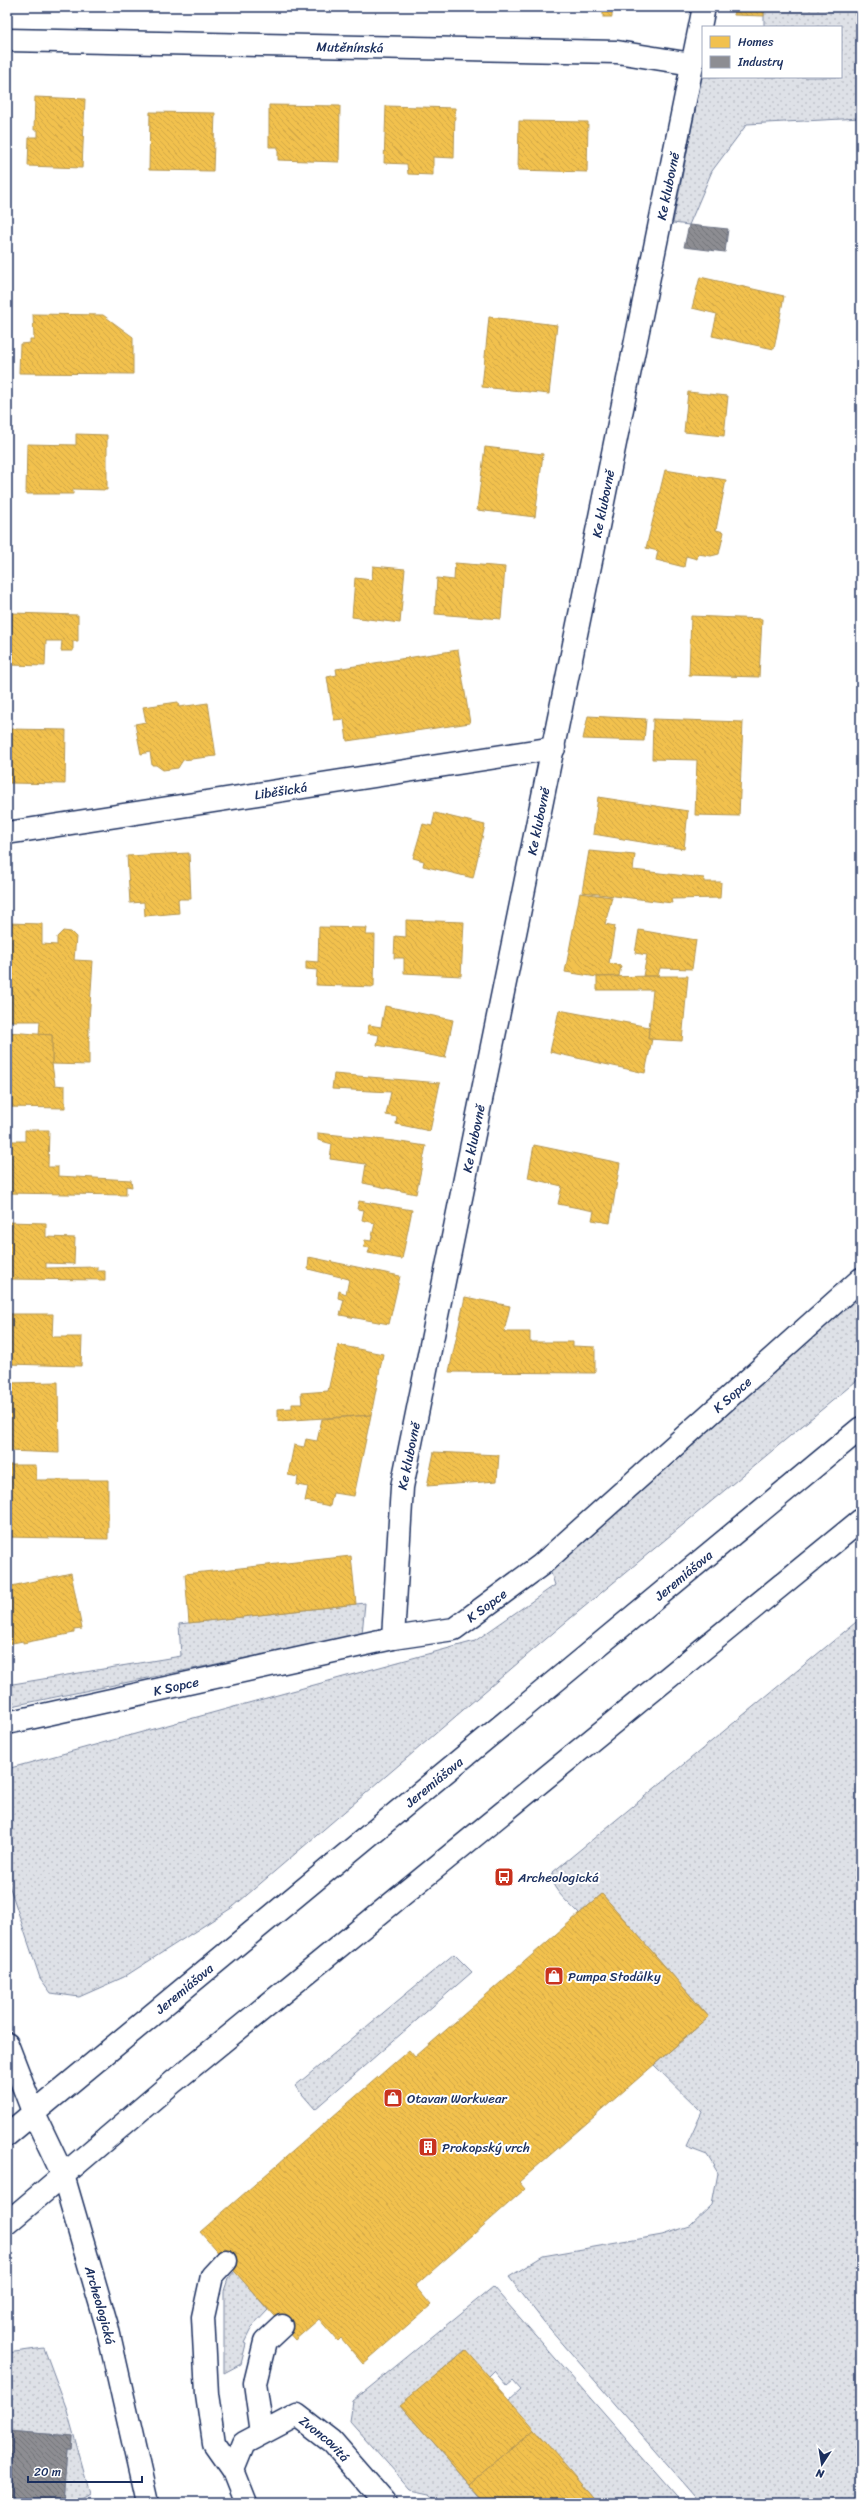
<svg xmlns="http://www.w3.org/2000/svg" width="868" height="2510" font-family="Sriracha,sans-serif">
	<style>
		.industrial { fill: url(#industrial-furrows) }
		.grass { fill: url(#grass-dots); stroke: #7c88a2 }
		.homes { fill: url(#homes-back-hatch); stroke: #b29553 }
		.industry { fill: url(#industry-back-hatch); stroke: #6b7182 }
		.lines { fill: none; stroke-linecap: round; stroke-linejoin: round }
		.minor-casing { stroke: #1b2f5e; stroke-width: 25 }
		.major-casing { stroke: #1b2f5e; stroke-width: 25 }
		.minor { stroke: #fff; stroke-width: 22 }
		.major { stroke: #fff; stroke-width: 22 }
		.labels { text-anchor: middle; stroke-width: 4; stroke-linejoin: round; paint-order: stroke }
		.street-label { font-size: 13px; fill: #1b2f5e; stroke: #fff }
		.poi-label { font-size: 13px; fill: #1b2f5e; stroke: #fff; text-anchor: start }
	</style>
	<defs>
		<pattern id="industrial-furrows" width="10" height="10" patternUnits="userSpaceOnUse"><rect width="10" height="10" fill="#eff0f4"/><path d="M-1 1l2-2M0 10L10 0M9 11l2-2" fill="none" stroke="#ccced4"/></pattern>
		<pattern id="grass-dots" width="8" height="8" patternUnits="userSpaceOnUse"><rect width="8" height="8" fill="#dee1e7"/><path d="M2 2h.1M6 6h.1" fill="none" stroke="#bec1c9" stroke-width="1.8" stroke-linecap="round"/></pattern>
		<pattern id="homes-back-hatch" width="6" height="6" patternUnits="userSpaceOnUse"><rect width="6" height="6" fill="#f2c14e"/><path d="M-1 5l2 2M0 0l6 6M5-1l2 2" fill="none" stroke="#cfa646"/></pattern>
		<pattern id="industry-back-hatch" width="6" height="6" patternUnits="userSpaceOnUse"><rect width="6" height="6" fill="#8d8d92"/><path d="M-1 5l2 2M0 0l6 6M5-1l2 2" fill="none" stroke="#72747a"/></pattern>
	</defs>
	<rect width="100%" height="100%" fill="#fff"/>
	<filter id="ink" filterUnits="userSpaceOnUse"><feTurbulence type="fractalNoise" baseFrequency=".025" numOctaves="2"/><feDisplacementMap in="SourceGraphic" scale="8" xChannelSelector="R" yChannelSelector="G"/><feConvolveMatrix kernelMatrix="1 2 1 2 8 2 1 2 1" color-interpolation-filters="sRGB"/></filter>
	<g filter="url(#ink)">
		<!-- industrial -->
		<polygon class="industrial" points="90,2493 93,2503 73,2503"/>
		<!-- grass -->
		<g class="grass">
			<polygon points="764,7 861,7 861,118 747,124 712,171 689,225 673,223 703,71 703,77 841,77 841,27 764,27"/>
			<polygon points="861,1289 861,1377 560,1627 233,1907 124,1977 79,1997 51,1993 40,1978 7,1879 7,1769 475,1641 555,1585 549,1567"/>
			<polygon points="365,1603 362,1634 7,1707 7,1685 181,1656 179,1624"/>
			<path d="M861,1618v885h-160l-157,-181 -35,-45 34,-21 119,-21 28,-9 22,-21 6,-32 -11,-18 -21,-8 16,-35 -48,-47 55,-48 -107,-123 -23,20c-9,-10 -34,-30 -26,-42z"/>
			<polygon points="454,1954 472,1972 315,2109 295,2086"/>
			<polygon points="235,2271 268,2310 252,2327 244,2343 246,2344 241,2364 224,2373 224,2291 228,2279"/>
			<polygon points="493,2287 682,2503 598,2503 509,2401 521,2390 513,2381 507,2386 494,2371 488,2377 465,2350 401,2406 485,2503 438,2503 430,2494 411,2490 350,2421 353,2401"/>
			<polygon points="44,2348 66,2407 90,2493 73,2503 63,2503 67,2449 71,2449 72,2436 7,2431 7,2353"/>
		</g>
		<!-- homes -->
		<g class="homes">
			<rect x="603" y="7" width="9" height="10"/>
			<polygon points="734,7 764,7 764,16 734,15"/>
			<polygon points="35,97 85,99 82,168 28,166 29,137 38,137 38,130 34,130"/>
			<polygon points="269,105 340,106 339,162 278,160 278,147 269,147"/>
			<polygon points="386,106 455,108 454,158 433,157 433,175 408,174 407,164 384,163"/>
			<polygon points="150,112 215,113 213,171 149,170"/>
			<polygon points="519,121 588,122 587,172 518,170"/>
			<polygon points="700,277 784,296 774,349 712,336 717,314 692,308"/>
			<polygon points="33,314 103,315 133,337 133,374 19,373 20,344 30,343 30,339 34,339"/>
			<polygon points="489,317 557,325 549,394 482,387"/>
			<polygon points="688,392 728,396 724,436 684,432"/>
			<polygon points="76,434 107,435 107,490 73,489 73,494 26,494 27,444 76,445"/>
			<polygon points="485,447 543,454 535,517 477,510"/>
			<polygon points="665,470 726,480 716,530 724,532 719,554 711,556 698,554 697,559 686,556 684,567 656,560 658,551 646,548"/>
			<polygon points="455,563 505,567 501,619 435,614 437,578 454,580"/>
			<polygon points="373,566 405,569 400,623 352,617 355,578 372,580"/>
			<polygon points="12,613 78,615 78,641 73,641 73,651 61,651 62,641 46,641 45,666 10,665"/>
			<polygon points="691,616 762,619 759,677 689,675"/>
			<polygon points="458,650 470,723 347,741 344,719 334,720 327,677 337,675 336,669"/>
			<polygon points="178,702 179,707 208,703 216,756 183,760 178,768 163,770 156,765 152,765 150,752 141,754 135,724 146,722 143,707"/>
			<polygon points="588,716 646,719 644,741 583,739"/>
			<polygon points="653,719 743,722 739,816 695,815 697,760 652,759"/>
			<polygon points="10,729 66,730 65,784 9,783"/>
			<polygon points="598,797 688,811 684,849 593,834"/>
			<polygon points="435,813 485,825 473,878 423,866 424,861 413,858 423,824 432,826"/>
			<polygon points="589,851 635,855 633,870 704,878 704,882 721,882 720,898 671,899 672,903 582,892"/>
			<polygon points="189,853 191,899 178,899 179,913 145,916 144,902 130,903 127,856"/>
			<polygon points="580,893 612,897 605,924 615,926 609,963 621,966 619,976 597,977 565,972"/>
			<polygon points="406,920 464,922 461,976 404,973 404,958 394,958 395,936 406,937"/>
			<polygon points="7,923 42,924 42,944 57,945 57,937 63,931 71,932 76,937 74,960 93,961 89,1021 89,1065 52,1064 52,1035 39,1035 40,1021 7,1021"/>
			<polygon points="319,927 367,928 366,935 375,935 374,987 316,985 317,970 306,969 306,961 318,962"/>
			<polygon points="639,930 696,940 692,969 660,968 658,976 643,976 647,955 635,953"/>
			<polygon points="658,976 688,976 682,1041 648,1039 653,990 597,990 597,977"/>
			<polygon points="385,1006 453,1020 445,1058 377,1045 379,1035 367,1033 369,1025 381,1027"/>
			<polygon points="559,1010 649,1027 648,1039 652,1039 645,1073 550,1052"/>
			<polygon points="7,1032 52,1035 52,1064 55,1085 65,1086 65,1108 7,1107"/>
			<polygon points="334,1074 440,1083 430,1131 396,1124 397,1117 386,1115 391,1092 332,1089"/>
			<polygon points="25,1130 49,1130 48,1167 58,1167 58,1176 131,1180 132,1187 126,1186 126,1195 7,1193 7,1141 25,1141"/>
			<polygon points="318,1133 394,1141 426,1146 416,1194 363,1183 366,1164 330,1159 332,1144 318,1140"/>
			<polygon points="534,1145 620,1163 610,1223 592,1220 594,1211 558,1204 562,1186 528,1178"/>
			<polygon points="359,1201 412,1210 402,1259 368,1253 370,1248 364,1247 365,1240 371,1241 375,1223 362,1220 364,1210 357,1209"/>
			<polygon points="7,1222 46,1223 46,1237 75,1238 74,1264 46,1263 46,1268 97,1267 97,1271 105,1271 105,1280 7,1279"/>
			<polygon points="309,1257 400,1276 389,1324 340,1315 344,1300 338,1298 339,1291 346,1294 349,1279 308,1269"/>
			<polygon points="465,1297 510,1306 504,1332 530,1332 530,1342 573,1342 573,1346 595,1347 595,1373 449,1372"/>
			<polygon points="7,1314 53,1314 52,1337 82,1337 81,1366 7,1364"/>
			<polygon points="338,1345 383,1354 371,1415 278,1421 278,1409 292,1408 292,1404 302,1404 301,1393 328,1391"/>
			<polygon points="58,1382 59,1453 7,1451 7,1383"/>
			<polygon points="371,1415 354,1496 333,1493 330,1506 305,1501 308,1487 297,1485 298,1477 288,1475 294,1445 304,1447 306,1439 317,1441 322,1419"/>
			<polygon points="434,1452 499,1455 497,1481 427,1486"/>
			<polygon points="7,1465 36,1465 36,1480 108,1480 108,1539 7,1537"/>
			<polygon points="351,1556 356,1604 189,1623 185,1574"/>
			<polygon points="71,1573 82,1629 74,1630 74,1633 23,1643 23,1641 7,1644 7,1587"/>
			<polygon points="602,1894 709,2017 519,2182 525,2189 415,2286 431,2305 363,2364 341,2338 338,2341 319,2319 295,2340 200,2232 409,2050 415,2057"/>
			<polygon points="466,2350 535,2429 469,2484 400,2405"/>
			<polygon points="535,2429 598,2503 486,2503 469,2484"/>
		</g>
		<!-- industry -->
		<g class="industry">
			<polygon points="689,225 728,229 725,252 684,247"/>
			<polygon points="7,2431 72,2436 71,2449 67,2449 63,2503 7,2503"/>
		</g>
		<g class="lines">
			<defs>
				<g id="minor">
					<path id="s1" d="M7,40l610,12 75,12"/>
					<path id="s2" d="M7,833l547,-85"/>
					<path id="s3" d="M393,1638l9,-151 302,-1480"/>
					<path id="s4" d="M7,1723l386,-85 61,-9 87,-64 320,-286"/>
					<path id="s5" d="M7,2044l27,70 29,61 44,151 40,177"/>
					<polyline points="226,2261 212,2276 203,2317 207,2394 214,2443 233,2470"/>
					<polyline points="262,2433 255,2383 265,2342 282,2326"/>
					<path id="s6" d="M246,2503l-13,-33 11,-27 53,-28 35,27 53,61"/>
				</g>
				<g id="major">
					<path id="s7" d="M7,2135l854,-707"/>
					<polyline points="7,2223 172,2083 861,1520"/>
				</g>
			</defs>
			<!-- minor casing -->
			<use href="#minor" class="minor-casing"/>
			<!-- major casing -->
			<use href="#major" class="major-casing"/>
			<!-- minor -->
			<use href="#minor" class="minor"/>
			<!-- major -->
			<use href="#major" class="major"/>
		</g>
	</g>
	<!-- icons -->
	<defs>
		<symbol id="bus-square" viewBox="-11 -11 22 22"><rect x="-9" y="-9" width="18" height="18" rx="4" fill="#c8321e" stroke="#fff"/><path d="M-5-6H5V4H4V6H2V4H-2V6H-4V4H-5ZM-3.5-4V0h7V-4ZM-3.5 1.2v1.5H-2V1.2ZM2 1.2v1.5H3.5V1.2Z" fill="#fff"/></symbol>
		<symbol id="shop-square" viewBox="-11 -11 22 22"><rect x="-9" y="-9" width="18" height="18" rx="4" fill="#c8321e" stroke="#fff"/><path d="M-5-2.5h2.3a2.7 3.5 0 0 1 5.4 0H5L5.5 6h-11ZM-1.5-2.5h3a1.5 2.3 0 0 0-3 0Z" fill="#fff"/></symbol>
		<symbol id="building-square" viewBox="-11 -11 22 22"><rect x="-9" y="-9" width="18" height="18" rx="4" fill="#c8321e" stroke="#fff"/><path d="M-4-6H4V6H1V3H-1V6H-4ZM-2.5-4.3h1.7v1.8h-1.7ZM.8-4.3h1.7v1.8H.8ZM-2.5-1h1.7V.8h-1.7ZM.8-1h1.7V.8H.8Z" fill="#fff"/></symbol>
	</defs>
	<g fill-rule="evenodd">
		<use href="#bus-square" x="493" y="1866" width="22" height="22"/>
		<use href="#shop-square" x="543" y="1965" width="22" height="22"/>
		<use href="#shop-square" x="382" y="2087" width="22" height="22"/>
		<use href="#building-square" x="417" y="2136" width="22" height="22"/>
	</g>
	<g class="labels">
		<!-- street labels -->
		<g class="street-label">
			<text dy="5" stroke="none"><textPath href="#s1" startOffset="343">Mutěnínská</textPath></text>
			<text dy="5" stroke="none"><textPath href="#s3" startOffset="1479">Ke klubovně</textPath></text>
			<text dy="5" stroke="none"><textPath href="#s3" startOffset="1155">Ke klubovně</textPath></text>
			<text dy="5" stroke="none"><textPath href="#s2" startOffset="277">Liběšická</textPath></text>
			<text dy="5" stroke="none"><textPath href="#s3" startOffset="831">Ke klubovně</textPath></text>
			<text dy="5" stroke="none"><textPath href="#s3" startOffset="507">Ke klubovně</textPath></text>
			<text dy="5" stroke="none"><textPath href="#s4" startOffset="821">K Sopce</textPath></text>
			<text dy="5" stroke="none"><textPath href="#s3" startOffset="183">Ke klubovně</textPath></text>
			<text dy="5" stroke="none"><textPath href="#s7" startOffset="878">Jeremiášova</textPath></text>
			<text dy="5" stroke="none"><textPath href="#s4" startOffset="497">K Sopce</textPath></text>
			<text dy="5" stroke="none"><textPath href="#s4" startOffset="173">K Sopce</textPath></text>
			<text dy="5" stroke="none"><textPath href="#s7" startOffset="554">Jeremiášova</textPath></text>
			<text dy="5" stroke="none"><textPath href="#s7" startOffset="230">Jeremiášova</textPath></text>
			<text dy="5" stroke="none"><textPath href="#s5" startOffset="278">Archeologická</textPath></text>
			<text dy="5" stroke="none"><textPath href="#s6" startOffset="161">Zvoncovitá</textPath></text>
		</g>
		<!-- poi labels -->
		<g class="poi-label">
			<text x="518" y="1882">Archeologická</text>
			<text x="568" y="1981">Pumpa Stodůlky</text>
			<text x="407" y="2103">Otavan Workwear</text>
			<text x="442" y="2152">Prokopský vrch</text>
		</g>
	</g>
	<!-- margin -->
	<rect width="868" height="2510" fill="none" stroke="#fff" stroke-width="24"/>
	<rect x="12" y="12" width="844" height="2486" fill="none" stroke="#1b2f5e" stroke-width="1.5" filter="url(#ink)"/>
	<!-- legend -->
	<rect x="702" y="26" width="140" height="52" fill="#ffffff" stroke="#a4acbf"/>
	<rect x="710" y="36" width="20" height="12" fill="#f2c14e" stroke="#a4acbf"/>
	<text x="738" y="46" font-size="12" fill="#1b2f5e">Homes</text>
	<rect x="710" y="56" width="20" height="12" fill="#8d8d92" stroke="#a4acbf"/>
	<text x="738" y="66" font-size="12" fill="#1b2f5e">Industry</text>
	<!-- north arrow -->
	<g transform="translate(822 2464) rotate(192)" stroke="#ffffff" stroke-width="3" paint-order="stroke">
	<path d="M0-3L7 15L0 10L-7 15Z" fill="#1b2f5e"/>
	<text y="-6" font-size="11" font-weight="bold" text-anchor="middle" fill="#1b2f5e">N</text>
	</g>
	<!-- scale -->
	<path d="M28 2476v6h114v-6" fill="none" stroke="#1b2f5e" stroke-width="2"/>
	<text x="34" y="2476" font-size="12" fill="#1b2f5e" stroke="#ffffff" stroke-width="3" paint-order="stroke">20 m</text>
</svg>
